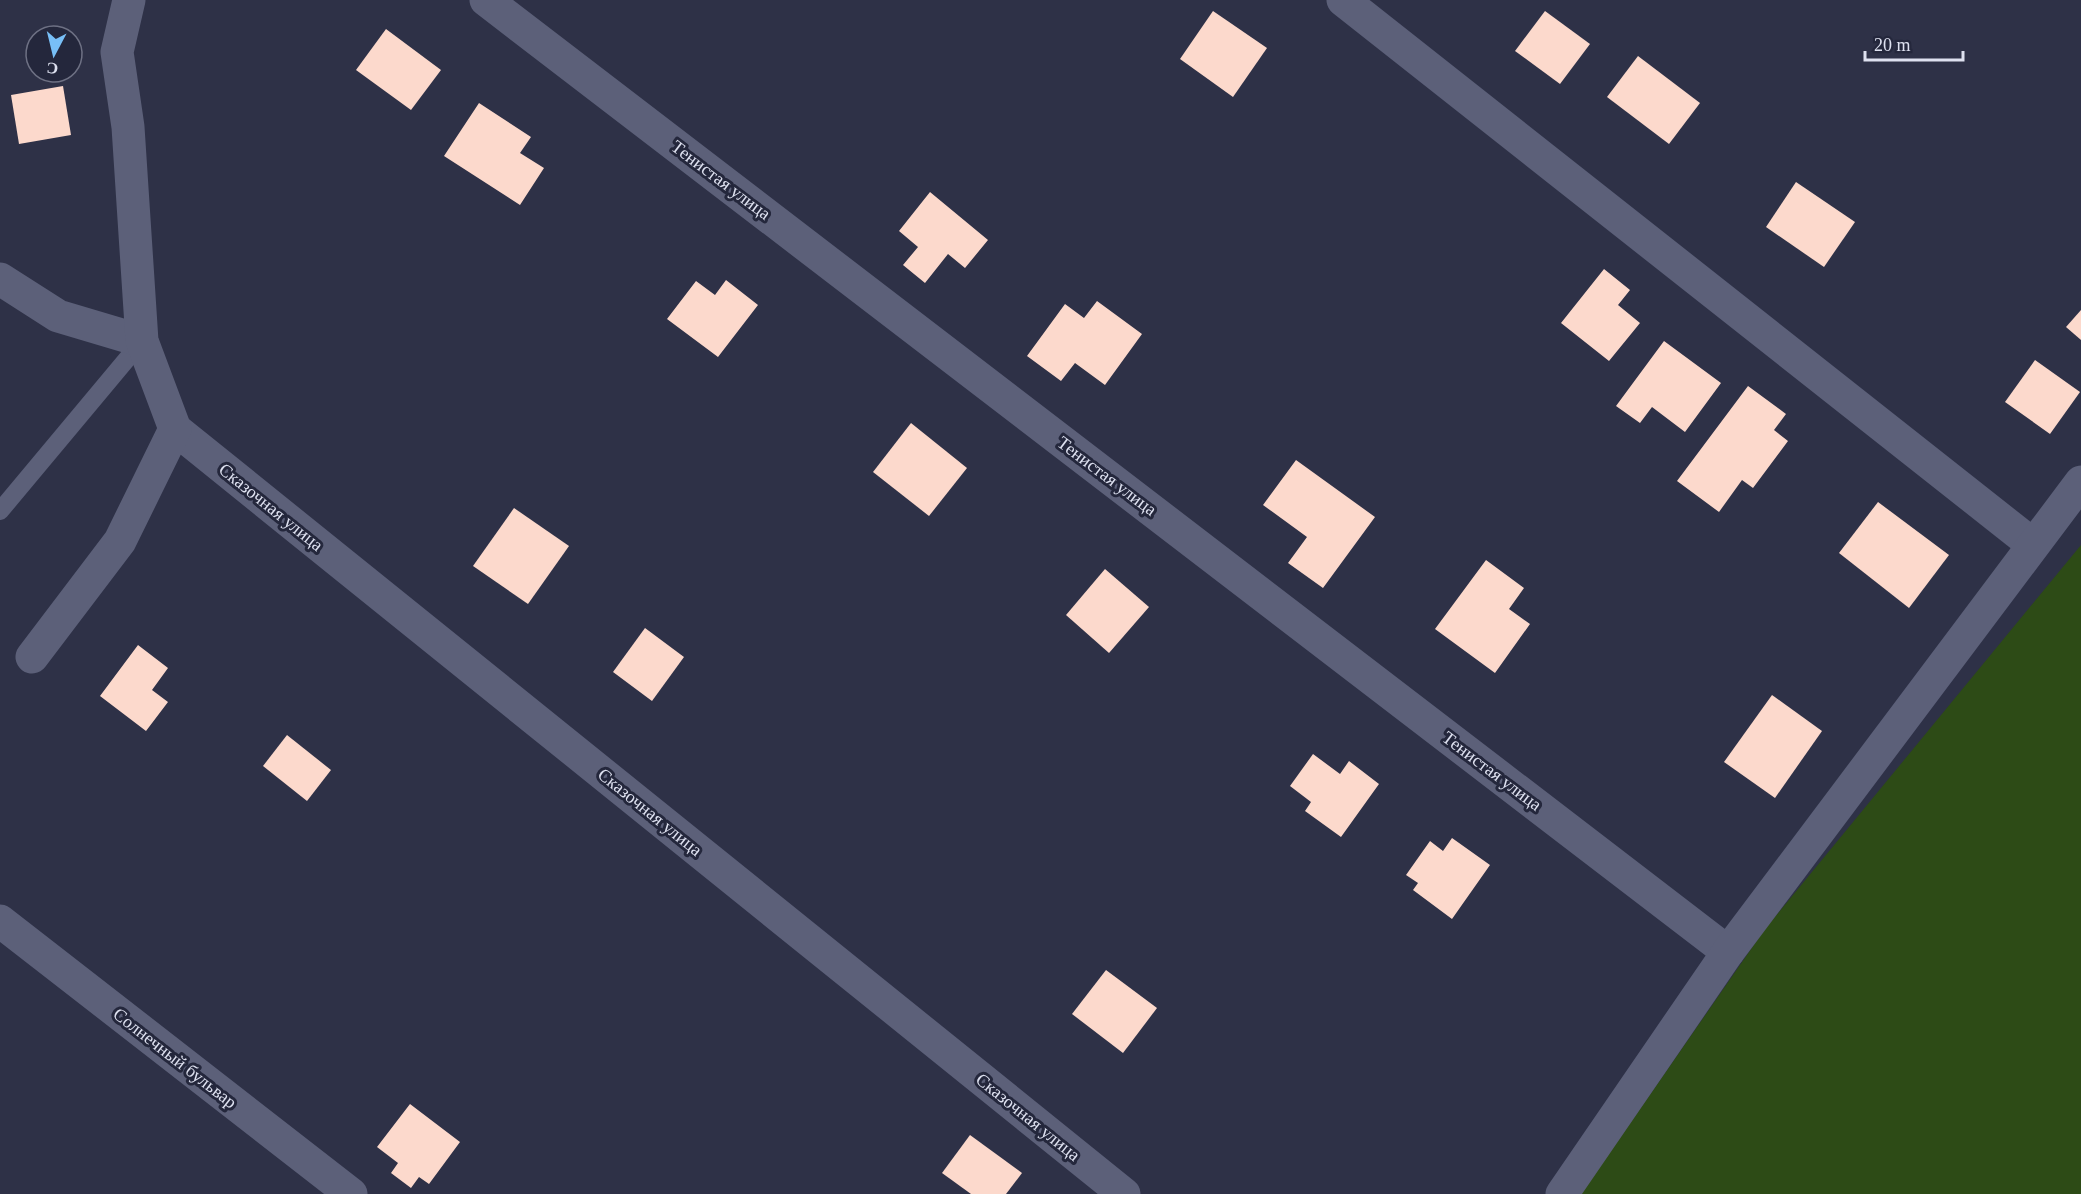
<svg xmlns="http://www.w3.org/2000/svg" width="2081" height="1194" font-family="'Times New Roman',serif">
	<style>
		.green { fill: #2d4b16 }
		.building { fill: #fcd9cc }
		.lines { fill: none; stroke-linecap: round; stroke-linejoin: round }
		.lane { stroke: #5c6079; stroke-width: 18 }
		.street { stroke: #5c6079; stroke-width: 33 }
		.labels { text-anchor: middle; stroke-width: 6; stroke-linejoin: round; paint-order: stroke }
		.street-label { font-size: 18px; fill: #dee1f0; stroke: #24273c }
	</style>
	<rect width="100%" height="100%" fill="#2e3147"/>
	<!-- green -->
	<polygon class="green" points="2081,545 2081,1194 1581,1194 1765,929"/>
	<!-- building -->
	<g class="building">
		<polygon points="1213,11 1267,48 1233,97 1180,59"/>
		<polygon points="1545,11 1590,44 1560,84 1515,51"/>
		<polygon points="386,29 441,70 411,110 356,70"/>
		<polygon points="1638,56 1700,103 1669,144 1607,97"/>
		<polygon points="63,86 71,135 19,144 11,95"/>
		<polygon points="479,103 531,137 520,153 544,168 520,205 444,156"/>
		<polygon points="1796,182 1855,222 1824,267 1766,227"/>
		<polygon points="930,192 988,240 965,268 948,254 925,283 903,265 918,247 899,231"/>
		<polygon points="1604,269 1630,290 1618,305 1640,323 1609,361 1561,323"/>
		<polygon points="726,280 758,305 718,357 667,319 696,281 715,295"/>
		<polygon points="1097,301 1142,334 1105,385 1075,363 1061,381 1027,356 1065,304 1084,318"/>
		<polygon points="2081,310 2081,340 2066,327"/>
		<polygon points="1664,341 1721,383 1685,432 1652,407 1640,423 1616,406"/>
		<polygon points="2035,360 2080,392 2050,434 2005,402"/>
		<polygon points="1748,386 1786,414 1774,430 1788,441 1753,488 1742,480 1719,512 1677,481"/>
		<polygon points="911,423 967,468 929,516 873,472"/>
		<polygon points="1296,460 1375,517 1323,588 1288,563 1307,537 1263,505"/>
		<polygon points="1878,502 1949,555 1909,608 1839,553"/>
		<polygon points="514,508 569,546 528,604 473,566"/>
		<polygon points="1486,560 1524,588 1509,609 1530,624 1495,673 1435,629"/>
		<polygon points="1105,569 1149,607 1109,653 1066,615"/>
		<polygon points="645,628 684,657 652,701 613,672"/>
		<polygon points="138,645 168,668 152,690 168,702 146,731 100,696"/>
		<polygon points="1772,695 1822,731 1775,798 1724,762"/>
		<polygon points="287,735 331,770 307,801 263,766"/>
		<polygon points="1313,754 1340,774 1349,761 1379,784 1341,837 1305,811 1311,802 1290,786"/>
		<polygon points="1452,838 1490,865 1452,919 1413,890 1418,883 1406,875 1430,841 1443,851"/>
		<polygon points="1106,970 1157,1008 1123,1053 1072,1014"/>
		<polygon points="410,1104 460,1142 429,1184 419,1177 411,1188 391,1173 398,1163 377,1147"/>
		<polygon points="970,1135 1022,1173 1006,1194 971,1194 942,1173"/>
	</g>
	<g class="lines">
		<!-- lane -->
		<polyline class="lane" points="0,511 142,341"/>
		<!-- street -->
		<g class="street">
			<polyline points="486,0 1728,952"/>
			<polyline points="1343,0 2032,544"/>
			<polyline points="0,279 58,316 142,341"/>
			<polyline points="175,429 1124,1194"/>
			<polyline points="32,657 120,541 175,429 142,341 128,127 117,52 129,0"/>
			<polyline points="0,921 351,1194"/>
			<polyline points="1562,1194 1728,952 2081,482"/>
		</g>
	</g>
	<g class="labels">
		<!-- street labels -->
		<g class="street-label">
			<text transform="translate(721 180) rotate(37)" y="6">Тенистая улица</text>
			<text transform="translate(1107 476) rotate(37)" y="6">Тенистая улица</text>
			<text transform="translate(271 507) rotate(39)" y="6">Сказочная улица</text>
			<text transform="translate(1492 771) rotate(37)" y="6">Тенистая улица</text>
			<text transform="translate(650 812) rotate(39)" y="6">Сказочная улица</text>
			<text transform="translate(175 1058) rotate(38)" y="6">Солнечный бульвар</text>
			<text transform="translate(1028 1117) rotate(39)" y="6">Сказочная улица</text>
		</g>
	</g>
	<!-- north arrow -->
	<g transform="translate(54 54) rotate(187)"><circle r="28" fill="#24273c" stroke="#6e7184" stroke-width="1.5"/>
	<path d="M0-4.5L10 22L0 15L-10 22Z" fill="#78bff7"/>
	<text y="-9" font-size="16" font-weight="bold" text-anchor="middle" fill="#dee1f0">С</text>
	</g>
	<!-- scale -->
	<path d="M1865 51v9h98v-9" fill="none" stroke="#dee1f0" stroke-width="3"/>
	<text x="1874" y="51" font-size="18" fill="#dee1f0" stroke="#24273c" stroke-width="4.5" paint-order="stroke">20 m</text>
</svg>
